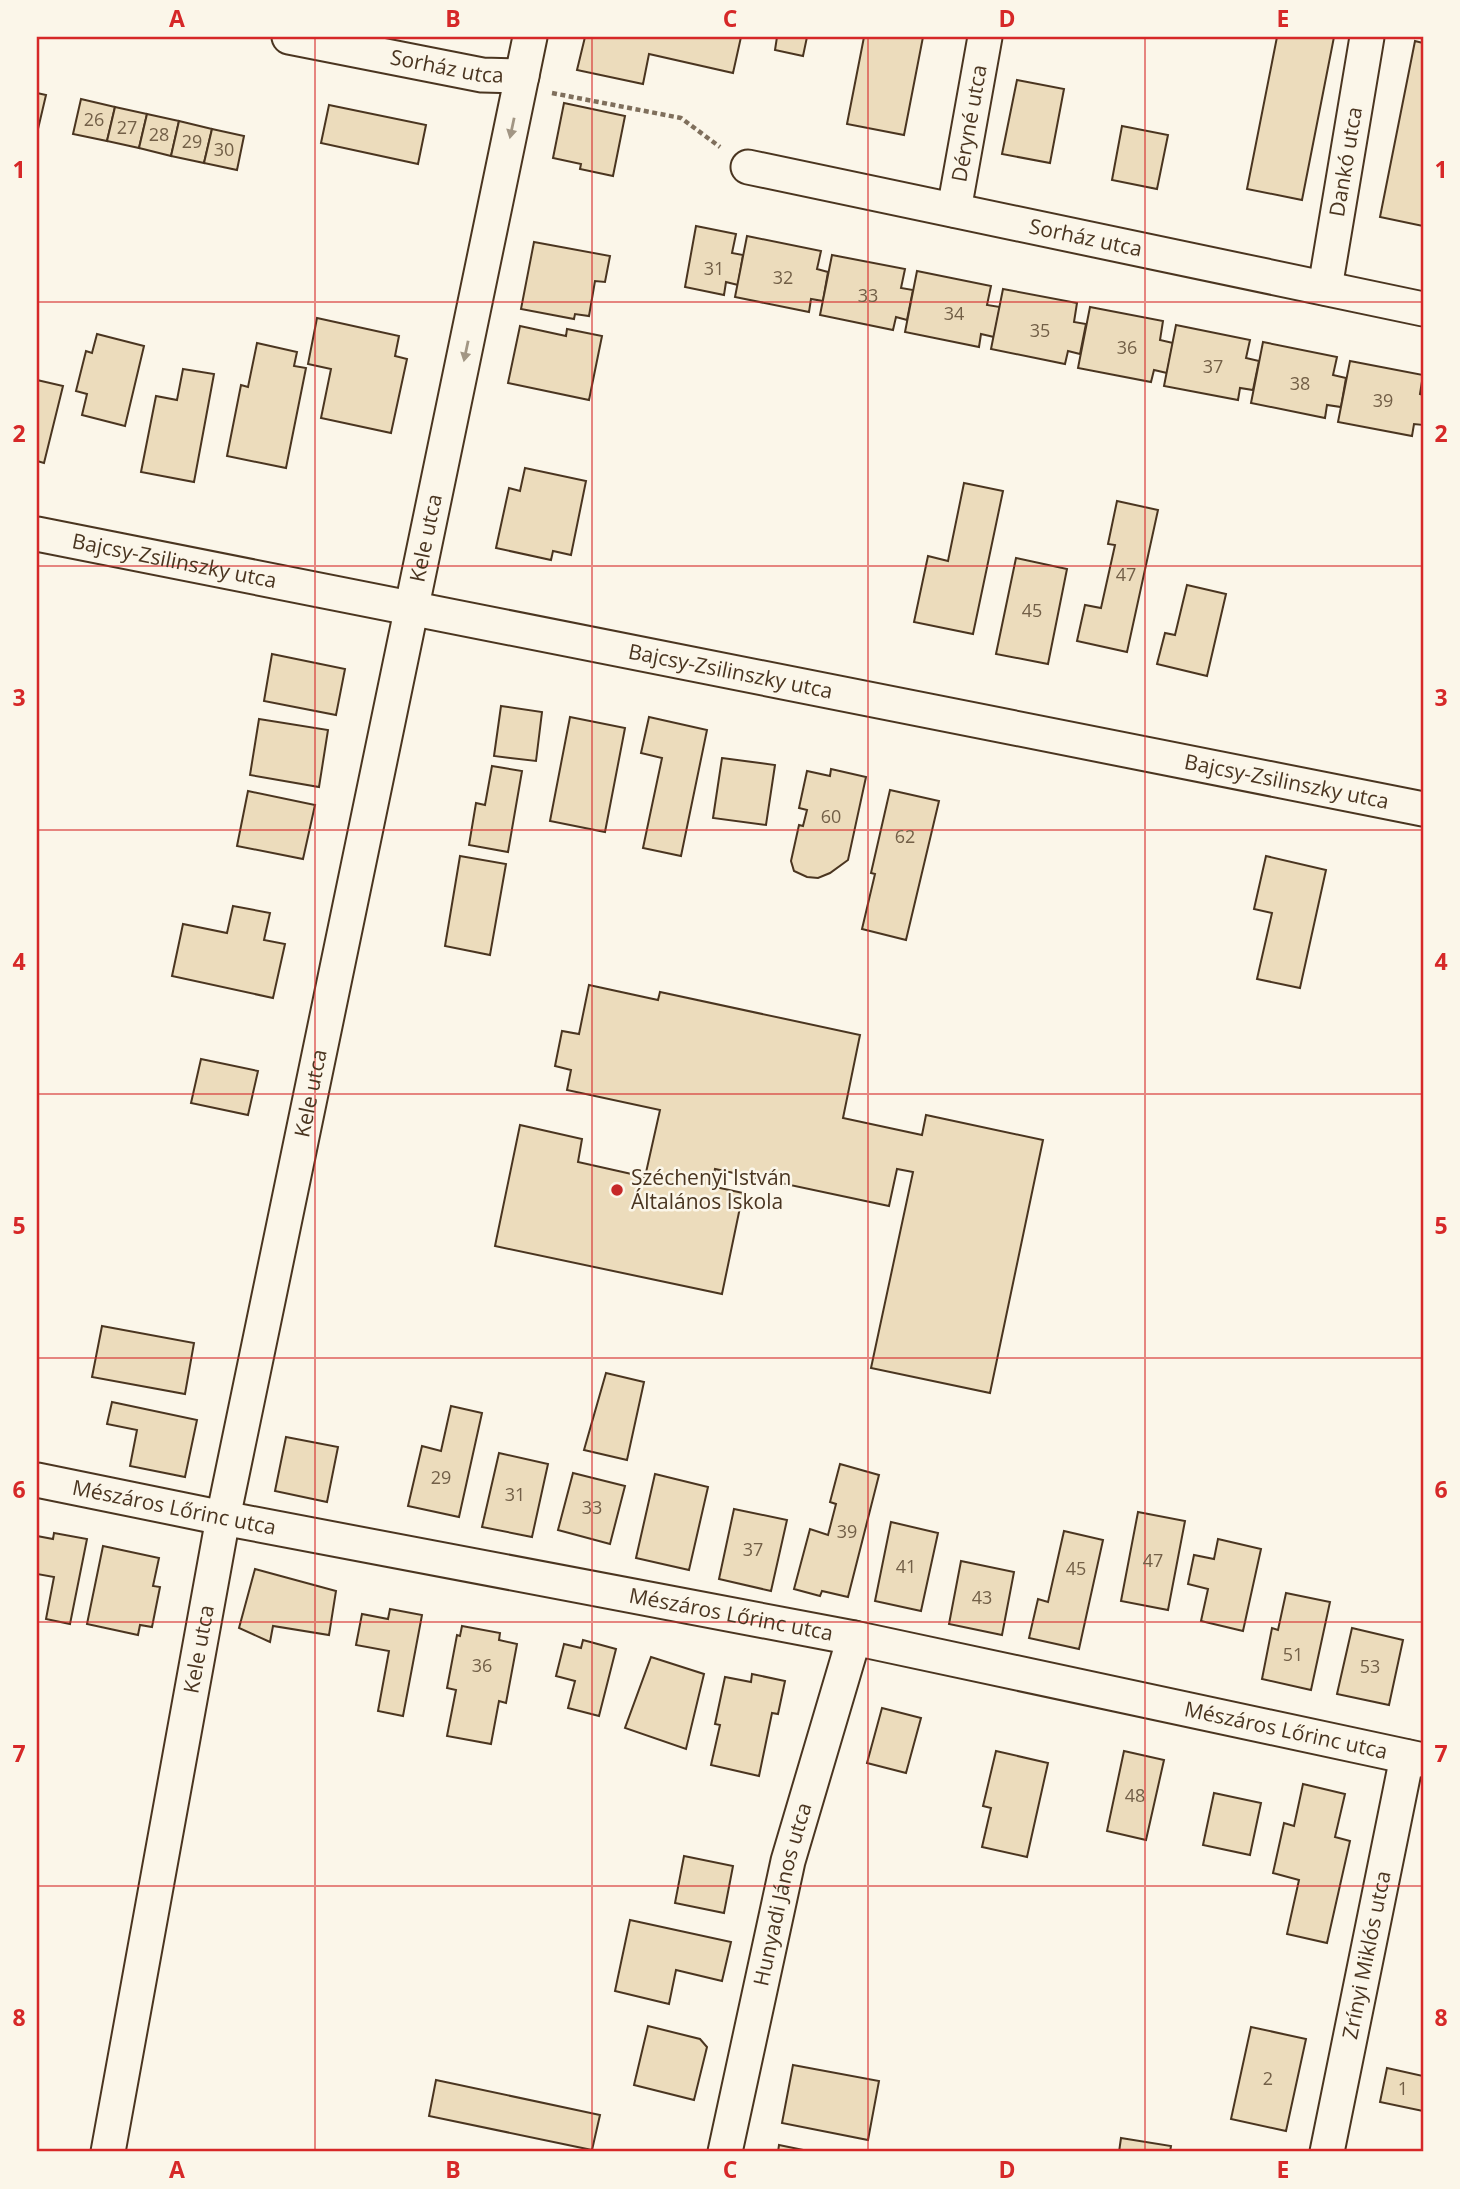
<svg xmlns="http://www.w3.org/2000/svg" width="1460" height="2189" font-family="'Open Sans',sans-serif">
	<style>
		.building { fill: #ecdcbc; stroke: #4a3520; stroke-width: 2 }
		.lines { fill: none; stroke-linecap: round; stroke-linejoin: round }
		.street-casing { stroke: #4a3520; stroke-width: 37 }
		.path { stroke: #7f6f5c; stroke-width: 4.5; stroke-dasharray: 5 3.5; stroke-linecap: butt }
		.street { stroke: #fbf6e9; stroke-width: 33 }
		.oneway { fill: #a29684 }
		.grid { fill: none; stroke: #d62828; stroke-width: 2; stroke-opacity: 0.55 }
		.poi-dot { fill: #c62828; stroke: #fbf6e9; stroke-width: 2.5 }
		.labels { text-anchor: middle; stroke-width: 5; stroke-linejoin: round; paint-order: stroke }
		.number-label { font-size: 18px; fill: #725f47 }
		.street-label { font-size: 21px; fill: #4a3520; stroke: #fbf6e9 }
		.poi-label { font-size: 21px; fill: #4a3520; stroke: #fbf6e9; text-anchor: start }
		.neatline { fill: none; stroke: #d62828; stroke-width: 2.5 }
		.grid-label { font-size: 23px; text-anchor: middle; font-weight: bold; fill: #d62828 }
	</style>
	<rect width="100%" height="100%" fill="#fbf6e9"/>
	<!-- building -->
	<g class="building">
		<polygon points="585,37 741,37 733,73 649,54 643,84 577,70"/>
		<polygon points="777,37 807,37 803,56 775,50"/>
		<polygon points="864,37 923,37 904,135 847,124"/>
		<polygon points="1277,37 1334,37 1302,200 1247,189"/>
		<polygon points="1415,41 1423,43 1423,226 1380,217"/>
		<polygon points="1017,80 1064,89 1050,163 1002,154"/>
		<polygon points="37,93 46,95 38,129 37,129"/>
		<polygon points="81,99 115,107 107,141 73,134"/>
		<polygon points="564,103 625,116 613,176 580,169 581,164 553,158"/>
		<polygon points="329,105 426,125 418,164 321,143"/>
		<polygon points="115,107 147,114 139,148 107,141"/>
		<polygon points="147,114 179,121 171,156 139,148"/>
		<polygon points="179,121 212,129 204,163 171,156"/>
		<polygon points="1122,126 1168,135 1157,189 1112,180"/>
		<polygon points="212,129 244,136 237,170 204,163"/>
		<polygon points="696,226 736,234 732,253 743,255 738,285 726,282 724,295 685,287"/>
		<polygon points="747,236 821,251 817,269 828,272 823,301 811,299 809,312 735,297"/>
		<polygon points="534,242 610,256 605,282 595,281 589,316 575,314 574,319 521,309"/>
		<polygon points="832,255 905,269 901,288 913,290 907,320 896,317 893,330 820,315"/>
		<polygon points="917,271 991,286 987,305 1000,307 994,337 981,334 979,347 905,332"/>
		<polygon points="1003,289 1077,303 1074,322 1086,324 1080,354 1068,351 1065,364 991,349"/>
		<polygon points="1090,307 1163,321 1160,340 1173,343 1167,373 1154,370 1151,382 1078,368"/>
		<polygon points="317,318 399,336 395,356 407,359 391,433 321,418 331,369 308,364"/>
		<polygon points="1176,325 1250,340 1246,358 1259,361 1253,390 1240,388 1238,400 1164,386"/>
		<polygon points="520,326 566,336 567,329 602,336 589,400 508,383"/>
		<polygon points="97,334 144,346 125,426 82,415 87,394 76,391 86,351 92,353"/>
		<polygon points="1263,342 1337,357 1333,375 1346,378 1341,407 1327,405 1325,418 1251,403"/>
		<polygon points="257,343 297,352 294,366 306,368 286,468 227,456 241,385 248,387"/>
		<polygon points="1350,361 1423,375 1420,394 1423,395 1423,425 1414,424 1412,436 1338,422"/>
		<polygon points="183,369 214,374 194,482 141,472 156,396 177,400"/>
		<polygon points="37,380 63,386 44,463 37,461"/>
		<polygon points="525,468 586,481 571,555 553,551 551,560 496,548 509,488 520,491"/>
		<polygon points="964,483 1003,491 973,634 914,622 928,556 948,561"/>
		<polygon points="1117,501 1158,510 1127,652 1077,641 1085,605 1101,608 1115,545 1108,544"/>
		<polygon points="1016,558 1067,569 1048,664 996,654"/>
		<polygon points="1187,585 1226,594 1207,676 1157,664 1165,633 1175,635"/>
		<polygon points="272,654 345,669 336,715 264,701"/>
		<polygon points="501,706 542,712 536,761 494,756"/>
		<polygon points="570,717 625,728 605,832 550,821"/>
		<polygon points="649,717 707,730 681,856 643,848 662,758 641,753"/>
		<polygon points="259,719 328,730 319,787 250,775"/>
		<polygon points="722,758 775,765 766,825 713,818"/>
		<polygon points="492,766 522,771 508,852 469,845 476,803 485,805"/>
		<polygon points="831,769 866,777 848,860 830,873 818,878 807,877 794,871 791,861 799,825 803,826 807,810 799,808 807,771 830,776"/>
		<polygon points="890,790 939,801 906,940 862,929 875,874 871,873"/>
		<polygon points="248,791 315,805 303,859 237,846"/>
		<polygon points="460,856 506,864 490,955 445,946"/>
		<polygon points="1266,856 1326,870 1300,988 1257,979 1272,913 1254,909"/>
		<polygon points="233,906 270,913 264,940 285,944 273,998 172,976 183,924 227,933"/>
		<polygon points="589,985 658,1000 660,992 860,1035 843,1118 922,1135 926,1115 1043,1140 990,1393 871,1368 913,1172 897,1169 889,1206 715,1169 711,1186 743,1193 722,1294 495,1246 520,1125 582,1139 578,1162 645,1177 660,1110 567,1090 571,1070 555,1066 562,1031 579,1034"/>
		<polygon points="201,1059 258,1071 248,1115 191,1103"/>
		<polygon points="102,1326 194,1343 185,1394 92,1377"/>
		<polygon points="606,1373 644,1382 627,1460 584,1450"/>
		<polygon points="112,1402 197,1420 185,1477 130,1466 137,1430 107,1424"/>
		<polygon points="451,1406 482,1413 459,1517 408,1506 422,1446 441,1451"/>
		<polygon points="286,1437 338,1447 327,1502 275,1491"/>
		<polygon points="499,1453 548,1464 532,1537 482,1527"/>
		<polygon points="840,1464 879,1475 848,1597 822,1591 820,1596 794,1589 810,1529 828,1535 836,1504 830,1502"/>
		<polygon points="573,1473 625,1486 610,1544 558,1530"/>
		<polygon points="655,1474 708,1487 689,1570 636,1558"/>
		<polygon points="734,1509 787,1520 771,1591 719,1579"/>
		<polygon points="1138,1512 1185,1521 1168,1610 1121,1601"/>
		<polygon points="891,1522 938,1533 921,1611 875,1601"/>
		<polygon points="1064,1531 1103,1540 1079,1649 1029,1638 1038,1599 1048,1602"/>
		<polygon points="54,1533 87,1539 70,1624 46,1619 54,1577 37,1574 37,1536 53,1539"/>
		<polygon points="1218,1539 1261,1549 1243,1631 1201,1621 1208,1589 1188,1584 1194,1555 1214,1559"/>
		<polygon points="103,1546 159,1558 153,1586 160,1587 152,1627 140,1625 138,1635 87,1624"/>
		<polygon points="961,1561 1014,1572 1002,1635 949,1624"/>
		<polygon points="255,1569 336,1591 329,1635 273,1626 270,1642 239,1628"/>
		<polygon points="1286,1593 1330,1602 1311,1690 1262,1679 1272,1628 1278,1630"/>
		<polygon points="390,1609 422,1615 403,1716 378,1711 389,1651 356,1645 362,1614 388,1619"/>
		<polygon points="462,1626 500,1633 499,1640 517,1644 506,1703 499,1701 491,1744 447,1736 456,1690 447,1688 457,1635 460,1636"/>
		<polygon points="1352,1628 1403,1640 1389,1705 1337,1694"/>
		<polygon points="583,1640 616,1649 599,1716 568,1708 575,1681 556,1676 564,1644 581,1648"/>
		<polygon points="651,1657 704,1674 686,1749 625,1728"/>
		<polygon points="752,1674 785,1681 778,1714 772,1713 759,1776 711,1765 720,1725 715,1724 725,1677 751,1682"/>
		<polygon points="882,1708 921,1718 906,1773 867,1763"/>
		<polygon points="996,1751 1048,1763 1027,1857 982,1847 991,1808 983,1806"/>
		<polygon points="1124,1751 1164,1760 1146,1840 1107,1831"/>
		<polygon points="1303,1784 1345,1794 1335,1837 1350,1841 1327,1943 1287,1934 1299,1880 1273,1873 1284,1823 1294,1826"/>
		<polygon points="1214,1793 1261,1803 1250,1855 1203,1845"/>
		<polygon points="684,1856 733,1866 724,1913 675,1903"/>
		<polygon points="630,1920 731,1942 722,1981 676,1970 669,2004 615,1991"/>
		<polygon points="648,2026 700,2039 707,2047 694,2100 634,2085"/>
		<polygon points="1251,2027 1306,2039 1286,2131 1231,2119"/>
		<polygon points="793,2065 879,2081 868,2140 782,2123"/>
		<polygon points="1387,2068 1423,2076 1423,2111 1380,2102"/>
		<polygon points="436,2080 600,2115 592,2150 429,2116"/>
		<polygon points="1121,2138 1171,2146 1170,2152 1119,2152"/>
		<polygon points="779,2145 813,2152 778,2152"/>
	</g>
	<g class="lines">
		<defs>
			<g id="street">
				<path id="s1" d="M289,37l193,38 40,1"/>
				<path id="s2" d="M748,167l675,142"/>
				<path id="s3" d="M954,210l31,-173"/>
				<path id="s4" d="M1325,288l42,-251"/>
				<path id="s5" d="M37,534l1386,275"/>
				<path id="s6" d="M37,1480l186,38 631,120 569,122"/>
				<path id="s7" d="M108,2152l115,-634 307,-1481"/>
				<path id="s8" d="M725,2152l63,-291 66,-223"/>
				<path id="s9" d="M1327,2152l80,-395"/>
			</g>
		</defs>
		<!-- street casing -->
		<use href="#street" class="street-casing"/>
		<!-- path -->
		<polyline class="path" points="552,93 681,118 720,147"/>
		<!-- street -->
		<use href="#street" class="street"/>
	</g>
	<!-- one-way arrows -->
	<defs><path id="oneway-solid" d="M-6-.8H1V-3.2L6.5 0L1 3.2V.8H-6Z" transform="scale(1.75)"/></defs>
	<g class="oneway">
		<use href="#oneway-solid" transform="translate(512 128) rotate(102)"/>
		<use href="#oneway-solid" transform="translate(466 351) rotate(102)"/>
	</g>
	<!-- grid -->
	<path class="grid" d="M315,37v2115M592,37v2115M868,37v2115M1145,37v2115M37,302h1386M37,566h1386M37,830h1386M37,1094h1386M37,1358h1386M37,1622h1386M37,1886h1386"/>
	<!-- markers -->
	<circle class="poi-dot" cx="617" cy="1190" r="7"/>
	<g class="labels">
		<!-- number labels -->
		<g class="number-label">
			<text x="94" y="126">26</text>
			<text x="127" y="134">27</text>
			<text x="159" y="141">28</text>
			<text x="192" y="148">29</text>
			<text x="224" y="156">30</text>
			<text x="714" y="275">31</text>
			<text x="783" y="284">32</text>
			<text x="868" y="302">33</text>
			<text x="954" y="320">34</text>
			<text x="1040" y="337">35</text>
			<text x="1127" y="354">36</text>
			<text x="1213" y="373">37</text>
			<text x="1300" y="390">38</text>
			<text x="1383" y="407">39</text>
			<text x="1126" y="581">47</text>
			<text x="1032" y="617">45</text>
			<text x="831" y="823">60</text>
			<text x="905" y="843">62</text>
			<text x="441" y="1484">29</text>
			<text x="515" y="1501">31</text>
			<text x="592" y="1514">33</text>
			<text x="847" y="1538">39</text>
			<text x="753" y="1556">37</text>
			<text x="1153" y="1567">47</text>
			<text x="906" y="1573">41</text>
			<text x="1076" y="1575">45</text>
			<text x="982" y="1604">43</text>
			<text x="1293" y="1661">51</text>
			<text x="482" y="1672">36</text>
			<text x="1370" y="1673">53</text>
			<text x="1135" y="1802">48</text>
			<text x="1268" y="2085">2</text>
			<text x="1403" y="2095">1</text>
		</g>
		<!-- street labels -->
		<g class="street-label">
			<text dy="7" stroke="none"><textPath href="#s1" startOffset="161">Sorház utca</textPath></text>
			<text dy="7" stroke="none"><textPath href="#s3" startOffset="88">Déryné utca</textPath></text>
			<text dy="7" stroke="none"><textPath href="#s4" startOffset="128">Dankó utca</textPath></text>
			<text dy="7" stroke="none"><textPath href="#s2" startOffset="345">Sorház utca</textPath></text>
			<text dy="7" stroke="none"><textPath href="#s7" startOffset="1645">Kele utca</textPath></text>
			<text dy="7" stroke="none"><textPath href="#s5" startOffset="140">Bajcsy-Zsilinszky utca</textPath></text>
			<text dy="7" stroke="none"><textPath href="#s5" startOffset="707">Bajcsy-Zsilinszky utca</textPath></text>
			<text dy="7" stroke="none"><textPath href="#s5" startOffset="1274">Bajcsy-Zsilinszky utca</textPath></text>
			<text dy="7" stroke="none"><textPath href="#s7" startOffset="1078">Kele utca</textPath></text>
			<text dy="7" stroke="none"><textPath href="#s6" startOffset="140">Mészáros Lőrinc utca</textPath></text>
			<text dy="7" stroke="none"><textPath href="#s6" startOffset="707">Mészáros Lőrinc utca</textPath></text>
			<text dy="7" stroke="none"><textPath href="#s7" startOffset="511">Kele utca</textPath></text>
			<text dy="7" stroke="none"><textPath href="#s6" startOffset="1274">Mészáros Lőrinc utca</textPath></text>
			<text dy="7" stroke="none"><textPath href="#s8" startOffset="264">Hunyadi János utca</textPath></text>
			<text dy="7" stroke="none"><textPath href="#s9" startOffset="201">Zrínyi Miklós utca</textPath></text>
		</g>
		<!-- poi labels -->
		<g class="poi-label">
			<text x="631" y="1185">Széchenyi István<tspan x="631" dy="24">Általános Iskola</tspan></text>
		</g>
	</g>
	<!-- border -->
	<rect width="1460" height="2189" fill="none" stroke="#fbf6e9" stroke-width="77"/>
	<rect x="38" y="38" width="1384" height="2112" class="neatline"/>
	<g class="grid-label">
		<text x="177" y="27">A</text>
		<text x="453" y="27">B</text>
		<text x="730" y="27">C</text>
		<text x="1007" y="27">D</text>
		<text x="1283" y="27">E</text>
		<text x="19" y="178">1</text>
		<text x="1441" y="178">1</text>
		<text x="19" y="442">2</text>
		<text x="1441" y="442">2</text>
		<text x="19" y="706">3</text>
		<text x="1441" y="706">3</text>
		<text x="19" y="970">4</text>
		<text x="1441" y="970">4</text>
		<text x="19" y="1234">5</text>
		<text x="1441" y="1234">5</text>
		<text x="19" y="1498">6</text>
		<text x="1441" y="1498">6</text>
		<text x="19" y="1762">7</text>
		<text x="1441" y="1762">7</text>
		<text x="19" y="2026">8</text>
		<text x="1441" y="2026">8</text>
		<text x="177" y="2178">A</text>
		<text x="453" y="2178">B</text>
		<text x="730" y="2178">C</text>
		<text x="1007" y="2178">D</text>
		<text x="1283" y="2178">E</text>
	</g>
</svg>
